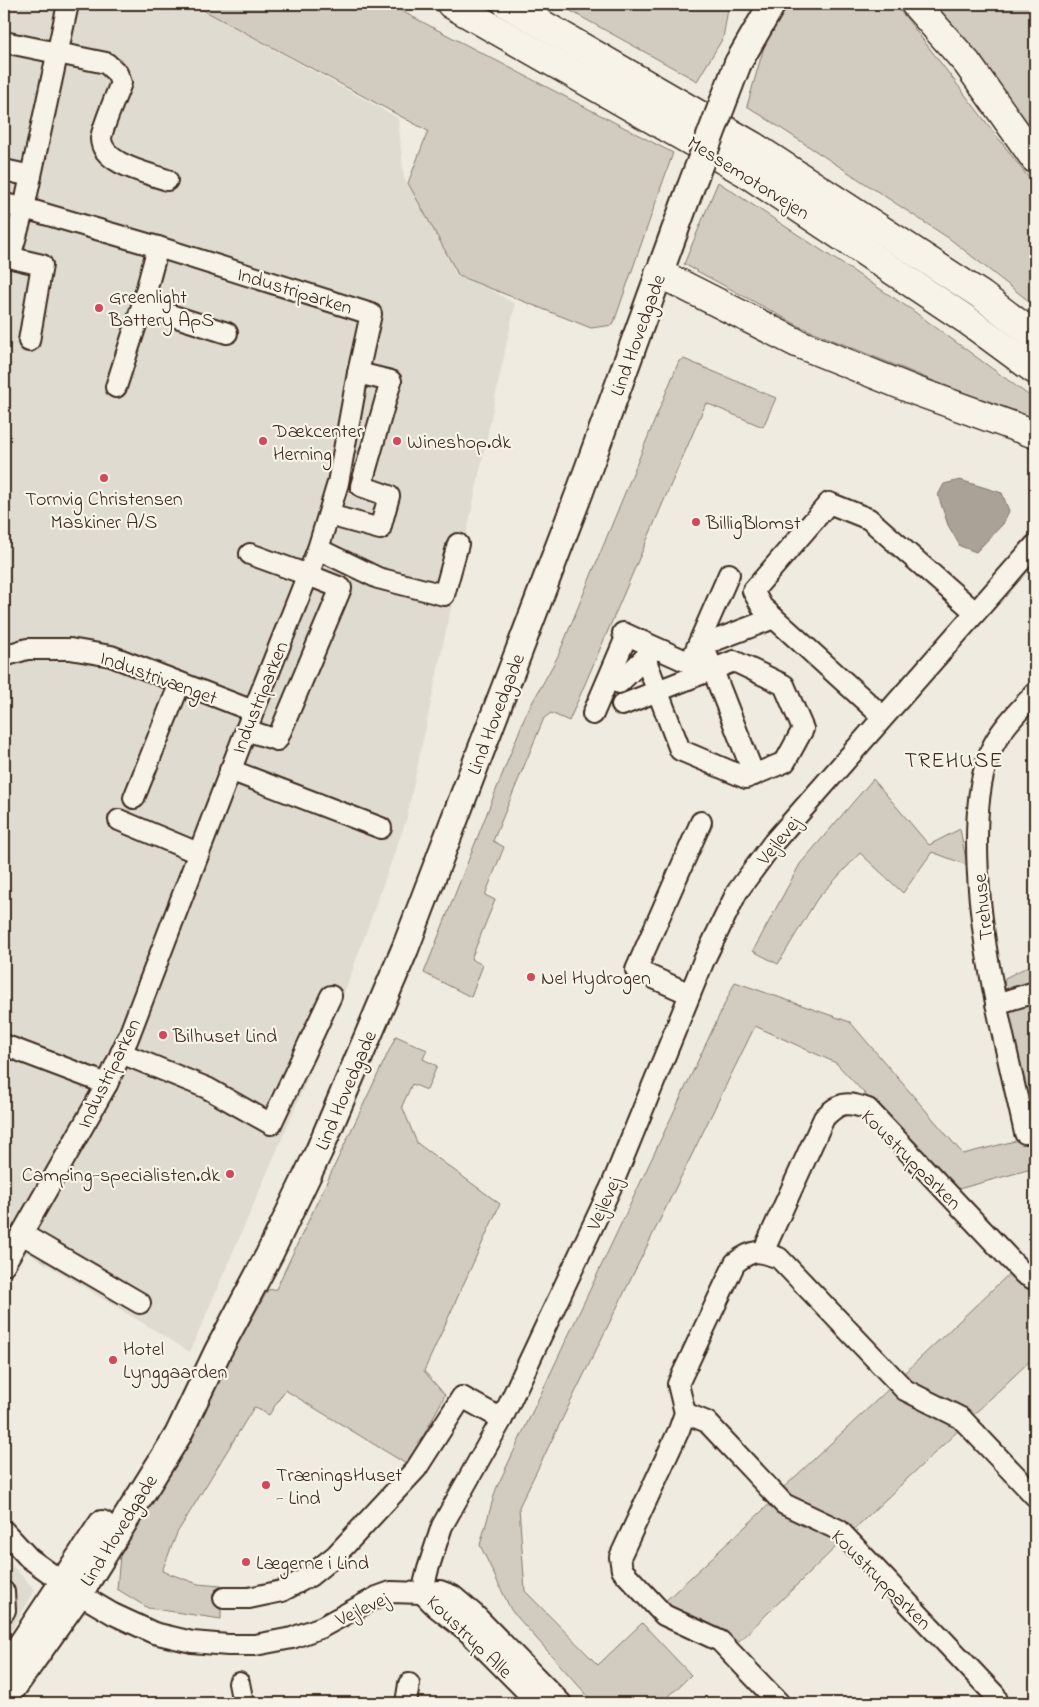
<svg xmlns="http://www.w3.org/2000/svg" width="1039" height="1707" font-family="'Indie Flower',sans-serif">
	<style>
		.built { fill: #e0dbd0 }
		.green { fill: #d1cbc0; stroke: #867a6f }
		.water { fill: #aaa296; stroke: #7e7266 }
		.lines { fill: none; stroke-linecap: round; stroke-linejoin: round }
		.minor-casing { stroke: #3b2a1e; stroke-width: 24 }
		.major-casing { stroke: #3b2a1e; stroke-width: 30 }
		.highway-casing { stroke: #3b2a1e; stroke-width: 31 }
		.minor { stroke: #f7f3e8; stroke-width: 20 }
		.major { stroke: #f7f3e8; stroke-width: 26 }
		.highway { stroke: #f7f3e8; stroke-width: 28 }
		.major-bridge-casing { stroke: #3b2a1e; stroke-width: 30; stroke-linecap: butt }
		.major-bridge { stroke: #f7f3e8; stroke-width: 26 }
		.poi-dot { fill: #d1495b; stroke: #f7f3e8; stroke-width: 2 }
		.labels { text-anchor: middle; stroke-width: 4.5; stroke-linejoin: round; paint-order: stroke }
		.street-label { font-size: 20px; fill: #3b2a1e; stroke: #f7f3e8 }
		.poi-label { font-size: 20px; fill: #3b2a1e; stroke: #f7f3e8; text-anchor: start }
		.quarter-label { font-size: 22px; letter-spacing: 1px; fill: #3b2a1e; stroke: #f7f3e8 }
	</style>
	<rect width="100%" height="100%" fill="#efebe0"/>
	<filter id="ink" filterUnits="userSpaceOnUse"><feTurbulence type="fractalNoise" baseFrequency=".02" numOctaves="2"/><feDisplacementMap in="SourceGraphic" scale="10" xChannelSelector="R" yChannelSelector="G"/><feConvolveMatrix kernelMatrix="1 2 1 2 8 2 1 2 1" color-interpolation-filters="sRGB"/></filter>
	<g filter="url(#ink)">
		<!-- built -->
		<g class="built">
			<polygon points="4,4 192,4 398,118 404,178 463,273 515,304 406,821 342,999 190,1352 28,1253 4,1272"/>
			<polygon points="4,1557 35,1590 4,1643"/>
		</g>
		<!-- green -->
		<g class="green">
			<polygon points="192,4 388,4 673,153 613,325 591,328 459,276 408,183 428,131"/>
			<polygon points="558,4 729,4 723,38 697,81"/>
			<polygon points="782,4 891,4 904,15 1035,186 1035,306 950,239 747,106 774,12"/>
			<polygon points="920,4 1035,4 1035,139"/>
			<polygon points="718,182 912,310 1035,400 1035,422 801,327 684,264"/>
			<polygon points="684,359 776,398 763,427 706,403 569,721 551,713 544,718 493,841 504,847 485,895 495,900 471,959 483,965 471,997 424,973 526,714 558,656 679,361"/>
			<polygon points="873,779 929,845 960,829 967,865 932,852 903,893 860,853 817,899 778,964 753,951 800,864"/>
			<polygon points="1035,963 1035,1125 1034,1126 1002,1007 1005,978"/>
			<polygon points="735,982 850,1022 963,1154 1035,1136 1035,1168 955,1190 836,1063 755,1026 519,1507 525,1591 598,1665 642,1623 691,1675 662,1703 594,1703 511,1610 480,1545 496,1489"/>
			<polygon points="396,1036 427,1050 423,1059 437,1066 427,1090 412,1084 402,1106 417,1143 500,1204 424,1371 445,1395 408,1465 285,1390 269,1415 254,1407 177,1533 162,1571 198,1584 221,1586 221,1619 148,1608 117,1589 121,1544 222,1372 268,1290 276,1289"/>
			<polygon points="1012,1271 1035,1286 1035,1356 969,1419 900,1377"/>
			<polygon points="893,1385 961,1428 850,1533 789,1497 781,1490"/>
			<polygon points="775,1499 842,1541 732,1648 662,1604"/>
		</g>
		<!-- water -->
		<polygon class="water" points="960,480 1002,493 1009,511 1003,524 976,552 960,546 948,525 938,495 944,484"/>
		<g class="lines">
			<defs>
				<g id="minor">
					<path d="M4,42l102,21 11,10 4,10c-4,10 -20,48 -20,56 1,25 47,34 66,41"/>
					<polyline points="4,170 31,176"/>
					<polyline points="4,204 24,208 158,247 371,314 358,373 338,483 318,549 246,730 128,1038 107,1084 4,1265"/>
					<polyline points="4,256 42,265 29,341"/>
					<polyline points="10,257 24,208 68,4"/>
					<polyline points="142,306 227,333"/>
					<polyline points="116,387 142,306 158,247"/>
					<polyline points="329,515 380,529 389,496 361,486 391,381 358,373"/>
					<polyline points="318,549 378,578 444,595 458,544"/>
					<polyline points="623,633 690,663 729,574"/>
					<polyline points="4,656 27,649 70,649 111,656 253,711"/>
					<polyline points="619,683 654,649"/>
					<polyline points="622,705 734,661 784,685 803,729 785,762 746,778 680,750 645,658"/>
					<polyline points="593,714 627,635"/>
					<polyline points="883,717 762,607 753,591 829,503 869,519 975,612"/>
					<polyline points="246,730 277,740 341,588 308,575 250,554"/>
					<polyline points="230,770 381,828"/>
					<polyline points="754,775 703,645 774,618"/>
					<polyline points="134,798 180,683"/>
					<polyline points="119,820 198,853"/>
					<polyline points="690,994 636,970 701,822"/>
					<polyline points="996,1004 1035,992"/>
					<polyline points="4,1045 107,1084"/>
					<polyline points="121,1053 207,1088 271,1124 331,996"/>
					<path d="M1025,1133c-21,-96 -48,-192 -48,-291 0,-31 2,-63 14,-92 10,-22 29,-40 44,-57"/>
					<polyline points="22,1234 140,1303"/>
					<path d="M763,1252l61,-134c15,-16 23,-17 44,-9l156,165 11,6"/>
					<polyline points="685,1413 707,1422 784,1504 839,1530 995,1695 998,1703"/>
					<polyline points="4,1531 29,1558 79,1594 113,1614 154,1633 192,1642 228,1645 255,1645 292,1638 322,1627 377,1597 391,1592 422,1593 440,1591 453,1596 474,1614 561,1703"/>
					<polyline points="4,1592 5,1610 4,1612"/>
					<polyline points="422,1593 428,1569 442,1526 502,1419 612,1185 704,960 737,892 773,843 1035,545"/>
					<polyline points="422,1593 436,1607 467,1631 538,1703"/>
					<polyline points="224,1598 249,1598 282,1591 310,1576 336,1555 416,1469 462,1397 502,1419"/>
					<polyline points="239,1683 243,1703"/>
					<polyline points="406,1703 409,1684"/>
					<path d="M779,1703l-59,-62 -56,-26 -42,-45 -2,-13 59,-127 6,-17 -7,-29 57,-121c18,-14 22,-13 44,-5l126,132 56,28 74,78"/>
				</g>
				<g id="major">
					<polyline points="738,63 772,4"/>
					<polyline points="4,1671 102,1524"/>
					<polyline points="4,1700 79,1594 178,1435 218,1351 269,1255 319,1151 405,949 579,494 690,189"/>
				</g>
				<g id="highway">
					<polyline points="451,4 745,172 967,320 1035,370"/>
					<polyline points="507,4 753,146 981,295 1035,336"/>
					<polyline points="915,4 967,63 1035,159"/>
					<polyline points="659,273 797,343 916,391 1035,434"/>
				</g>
			</defs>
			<!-- minor casing -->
			<use href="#minor" class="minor-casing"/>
			<!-- major casing -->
			<use href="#major" class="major-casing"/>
			<!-- highway casing -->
			<use href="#highway" class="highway-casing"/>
			<!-- minor -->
			<use href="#minor" class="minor"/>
			<!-- major -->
			<use href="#major" class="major"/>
			<!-- highway -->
			<use href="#highway" class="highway"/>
			<defs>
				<polyline id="major-bridge" points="690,189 738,63"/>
			</defs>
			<!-- major-bridge casing -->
			<use href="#major-bridge" class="major-bridge-casing"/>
			<!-- major-bridge -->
			<use href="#major-bridge" class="major-bridge"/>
		</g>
	</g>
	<!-- markers -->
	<g class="poi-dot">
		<circle cx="99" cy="308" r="5"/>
		<circle cx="263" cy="441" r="5"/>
		<circle cx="397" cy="441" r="5"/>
		<circle cx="104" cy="478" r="5"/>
		<circle cx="696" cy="522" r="5"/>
		<circle cx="531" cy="977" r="5"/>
		<circle cx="163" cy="1035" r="5"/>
		<circle cx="230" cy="1174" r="5"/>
		<circle cx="113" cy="1360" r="5"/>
		<circle cx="266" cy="1485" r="5"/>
		<circle cx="246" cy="1562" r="5"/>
	</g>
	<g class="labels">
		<!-- street labels -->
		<g class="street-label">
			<text transform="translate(749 177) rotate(32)" y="7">Messemotorvejen</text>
			<text transform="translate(295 290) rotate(17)" y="7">Industriparken</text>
			<text transform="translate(637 335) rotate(-70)" y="7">Lind Hovedgade</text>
			<text transform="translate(159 677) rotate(20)" y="7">Industrivænget</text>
			<text transform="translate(259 697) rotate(-68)" y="7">Industriparken</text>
			<text transform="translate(495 714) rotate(-69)" y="7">Lind Hovedgade</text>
			<text transform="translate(778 840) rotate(-51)" y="7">Vejlevej</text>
			<text transform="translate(982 907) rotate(-96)" y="7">Trehuse</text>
			<text transform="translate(108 1073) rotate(-64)" y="7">Industriparken</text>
			<text transform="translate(345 1090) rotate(-67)" y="7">Lind Hovedgade</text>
			<text transform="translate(912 1159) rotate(45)" y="7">Koustrupparken</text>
			<text transform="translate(603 1203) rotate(-66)" y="7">Vejlevej</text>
			<text transform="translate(118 1530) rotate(-58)" y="7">Lind Hovedgade</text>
			<text transform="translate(882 1579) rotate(45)" y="7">Koustrupparken</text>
			<text transform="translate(362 1608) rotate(-25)" y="7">Vejlevej</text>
			<text transform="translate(470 1636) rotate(44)" y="7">Koustrup Alle</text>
		</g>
		<!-- poi labels -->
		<g class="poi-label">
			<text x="109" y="303">Greenlight<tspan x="109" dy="23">Battery ApS</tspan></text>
			<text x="273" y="437">Dækcenter<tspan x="273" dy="23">Herning</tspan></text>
			<text x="407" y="448">Wineshop.dk</text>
			<text x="104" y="505" text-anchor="middle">Tornvig Christensen<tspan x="104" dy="23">Maskiner A/S</tspan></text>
			<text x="706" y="529">BilligBlomst</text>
			<text x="541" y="984">Nel Hydrogen</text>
			<text x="173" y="1042">Bilhuset Lind</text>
			<text x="220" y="1181" text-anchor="end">Camping-specialisten.dk</text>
			<text x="123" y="1355">Hotel<tspan x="123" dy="23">Lynggaarden</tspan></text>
			<text x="276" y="1481">TræningsHuset<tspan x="276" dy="23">- Lind</tspan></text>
			<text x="256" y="1569">Lægerne i Lind</text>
		</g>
		<!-- quarter labels -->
		<g class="quarter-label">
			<text x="954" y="767">TREHUSE</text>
		</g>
	</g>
	<!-- margin -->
	<rect width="1039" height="1707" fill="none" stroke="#f7f3e8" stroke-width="20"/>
	<rect x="10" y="10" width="1019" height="1687" fill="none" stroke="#3b2a1e" stroke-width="2" filter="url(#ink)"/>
</svg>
